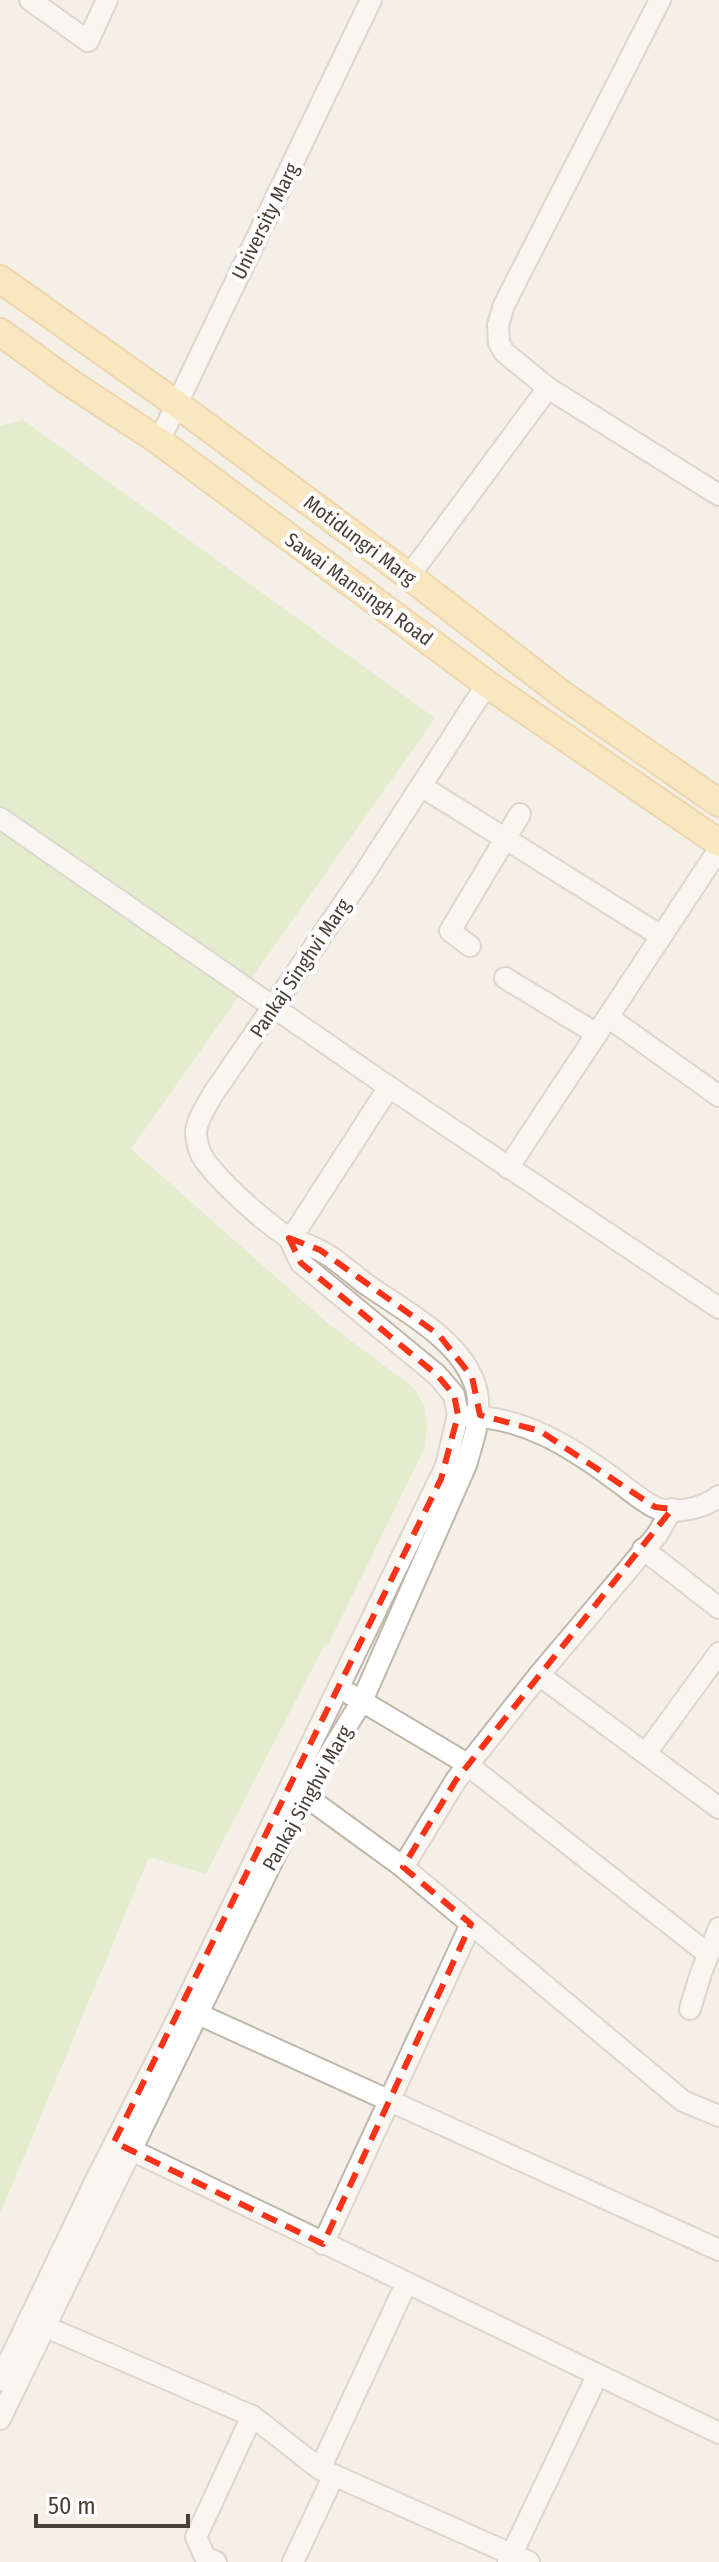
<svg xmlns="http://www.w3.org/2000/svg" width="719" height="2562" font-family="'Fira Sans Condensed',sans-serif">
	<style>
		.green { fill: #d1e8b0 }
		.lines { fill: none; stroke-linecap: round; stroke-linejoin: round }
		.minor-casing { stroke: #bfb7aa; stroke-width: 24 }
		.major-casing { stroke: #e4b965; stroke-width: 30 }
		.minor { stroke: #fff; stroke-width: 20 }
		.major { stroke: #fedd96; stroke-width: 26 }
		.marked { fill: none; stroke: #fa3218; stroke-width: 6; stroke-dasharray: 16 10; stroke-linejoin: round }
		.labels { text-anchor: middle; stroke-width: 8; stroke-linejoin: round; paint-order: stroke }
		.street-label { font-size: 20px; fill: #474036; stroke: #fff }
	</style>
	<rect width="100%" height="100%" fill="#f4efe7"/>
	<!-- green -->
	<polygon class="green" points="23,420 435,718 131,1149 330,1325 414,1388 424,1406 427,1426 425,1447 328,1645 325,1644 206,1874 149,1857 0,2214 0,426"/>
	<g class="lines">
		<defs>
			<g id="minor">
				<polyline points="30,0 88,41 107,0"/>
				<polyline points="660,0 504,305 498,325 499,343 504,352 548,388 719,495"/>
				<polyline points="159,441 371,0"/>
				<polyline points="409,576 548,388"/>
				<polyline points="421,786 661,936"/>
				<polyline points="0,818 389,1087 719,1308"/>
				<polyline points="470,946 450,931 520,814"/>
				<polyline points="505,978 597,1034"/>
				<polyline points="608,1017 719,1096"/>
				<polyline points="508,1168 719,849"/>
				<polyline points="289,1238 294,1234 389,1087"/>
				<path d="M466,1416c57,1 102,29 147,62 13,9 27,22 41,29 19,8 49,2 65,-11"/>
				<polyline points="643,1549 719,1608"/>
				<polyline points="539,1675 719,1808"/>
				<polyline points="350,1694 464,1762 708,1954"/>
				<polyline points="646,1753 719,1653"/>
				<polyline points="293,1787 403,1867 683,2101 719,2116"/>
				<polyline points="403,1867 456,1780 539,1675 657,1535 672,1509"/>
				<polyline points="187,2009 719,2250"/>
				<polyline points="690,2009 701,1973 719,1928"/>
				<polyline points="121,2145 719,2433"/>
				<polyline points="323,2244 471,1924"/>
				<polyline points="44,2326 252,2416 320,2469 529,2562"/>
				<polyline points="0,2380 95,2182 183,2008 446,1466 458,1415 454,1395 437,1375 301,1263 289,1238"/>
				<path d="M0,2419l305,-625 57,-93 104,-236c7,-25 17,-50 10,-77 -14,-49 -74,-78 -113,-106 -14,-11 -29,-25 -44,-32 -9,-5 -20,-7 -29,-12 -22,-12 -75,-60 -88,-82 -3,-5 -6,-17 -6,-24 1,-13 11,-27 17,-38l151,-220 123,-190"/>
				<polyline points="320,2469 406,2284"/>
				<polyline points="216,2562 205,2557 196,2537 252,2416"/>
				<polyline points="293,2562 334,2475"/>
				<polyline points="508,2562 597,2376"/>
			</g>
			<g id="major">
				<polyline points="0,279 178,405 409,576 563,695 719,803"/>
				<polyline points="0,332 69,382 159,441 487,684 719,843"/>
			</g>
		</defs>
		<!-- minor casing -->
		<use href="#minor" class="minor-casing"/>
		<!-- major casing -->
		<use href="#major" class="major-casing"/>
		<!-- minor -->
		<use href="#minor" class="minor"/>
		<!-- major -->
		<use href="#major" class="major"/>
	</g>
	<!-- marked area -->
	<path d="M0 0H719V2562H0ZM289,1238l31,12 119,85 33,42 8,38 60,16 115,76 17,2 -216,271 -53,87 68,57 -148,320 -209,-102 327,-663 17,-64 -4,-20 -17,-20 -136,-112z" fill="#f4efe7" fill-opacity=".55" fill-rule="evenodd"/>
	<path class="marked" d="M289,1238l31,12 119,85 33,42 8,38 60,16 115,76 17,2 -216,271 -53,87 68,57 -148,320 -209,-102 327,-663 17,-64 -4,-20 -17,-20 -136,-112z"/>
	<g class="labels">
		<!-- street labels -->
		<g class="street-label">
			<text transform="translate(265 221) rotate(-64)" y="7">University Marg</text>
			<text transform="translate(360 540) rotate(37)" y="7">Motidungri Marg</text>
			<text transform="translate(359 589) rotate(36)" y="7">Sawai Mansingh Road</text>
			<text transform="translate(300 968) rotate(-56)" y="7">Pankaj Singhvi Marg</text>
			<text transform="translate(307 1798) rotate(-61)" y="7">Pankaj Singhvi Marg</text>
		</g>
	</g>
	<!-- scale -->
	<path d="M36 2514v12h152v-12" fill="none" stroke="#474036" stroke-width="4"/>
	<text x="48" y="2514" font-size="24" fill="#474036" stroke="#ffffff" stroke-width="6" paint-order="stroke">50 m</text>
</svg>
